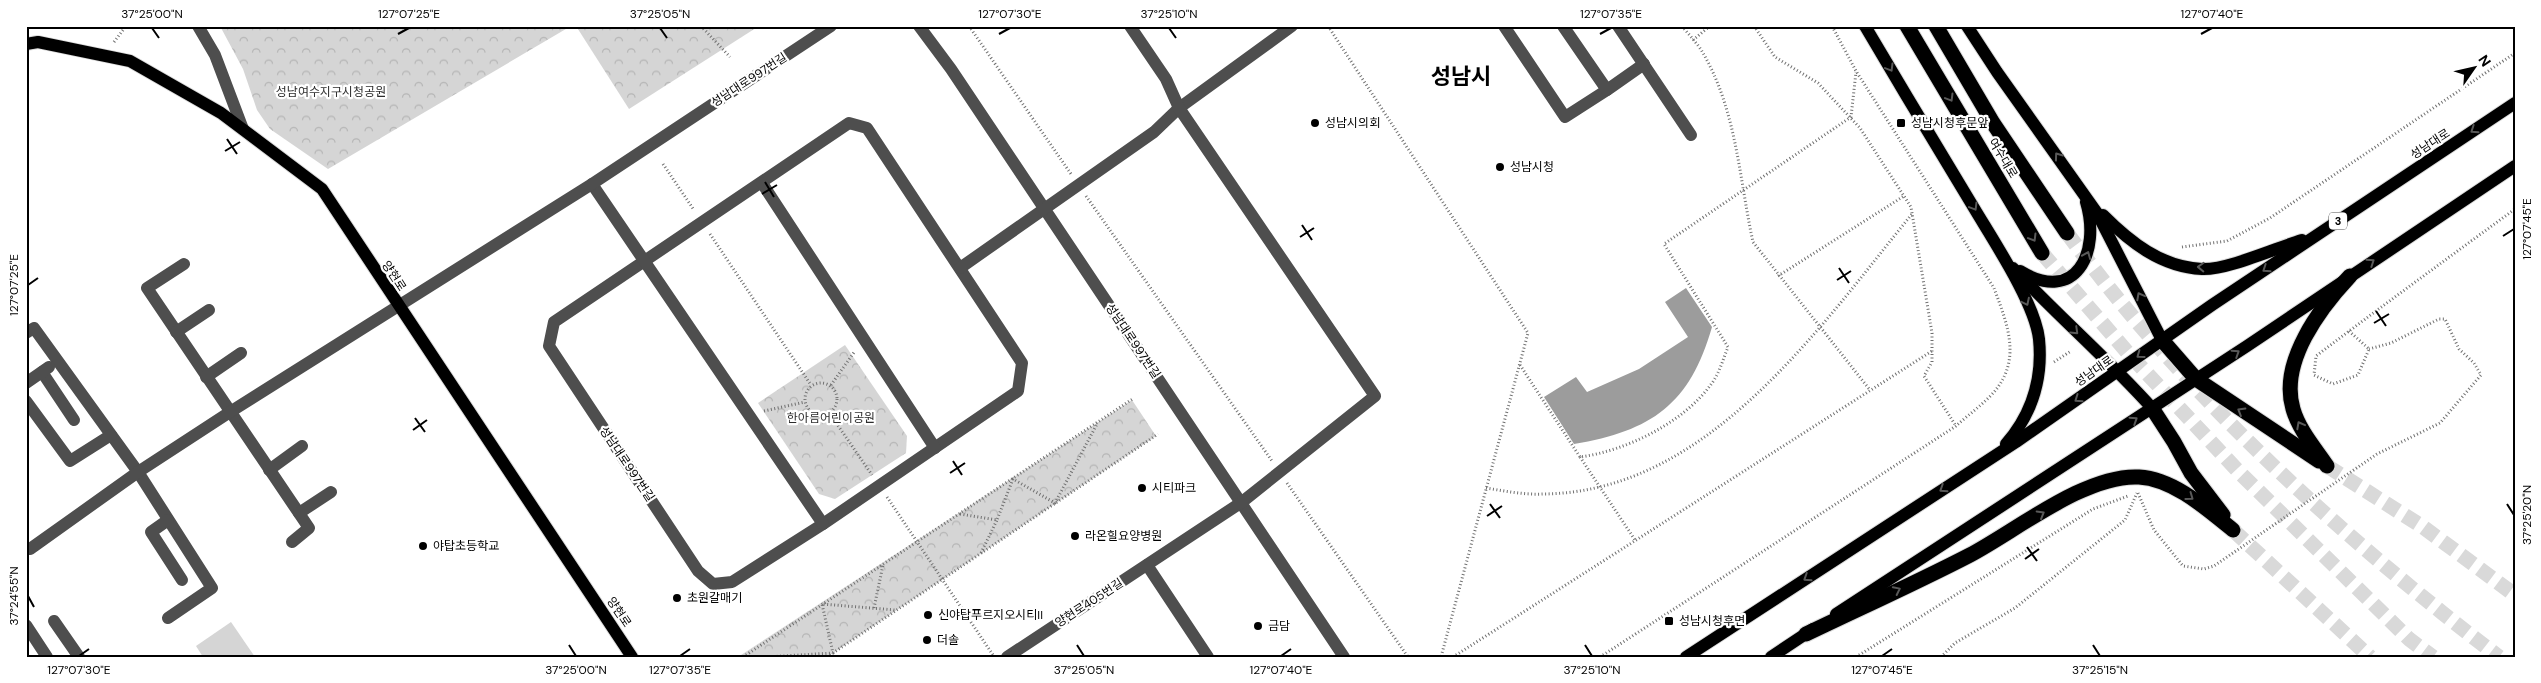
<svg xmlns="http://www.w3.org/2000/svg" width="2541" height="683" font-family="'DM Sans','Noto Sans KR',sans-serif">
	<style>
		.park { fill: url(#park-crowns) }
		.pitch { fill: #d5d5d5 }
		.water { fill: #9c9c9c }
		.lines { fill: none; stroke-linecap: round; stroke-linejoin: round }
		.highway-tunnel { stroke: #d9d9d9; stroke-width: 15; stroke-dasharray: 15 8; stroke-linecap: butt }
		.major-casing { stroke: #dbdbdb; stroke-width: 14 }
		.highway-casing { stroke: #dbdbdb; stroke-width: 17 }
		.path { stroke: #707070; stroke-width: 3; stroke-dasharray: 1 2.5; stroke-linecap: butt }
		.minor { stroke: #4e4e4e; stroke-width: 12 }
		.major { stroke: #000; stroke-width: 12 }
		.highway { stroke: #000; stroke-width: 15 }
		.oneway { stroke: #595959 }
		.ticks { fill: none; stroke: #000; stroke-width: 2 }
		.poi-dot { fill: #000; stroke: #fff; stroke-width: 2 }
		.labels { text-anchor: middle; stroke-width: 4.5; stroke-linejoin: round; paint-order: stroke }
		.shield { fill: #fff; stroke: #4c4c4c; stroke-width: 1 }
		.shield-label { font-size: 11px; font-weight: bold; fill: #000 }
		.street-label { font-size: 12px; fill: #000; stroke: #fff }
		.park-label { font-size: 12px; fill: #2c2c2c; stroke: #fff }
		.poi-label { font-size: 12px; fill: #000; stroke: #fff; text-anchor: start }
		.town-label { font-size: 22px; font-weight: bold; fill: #000; stroke: #fff }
		.neatline { fill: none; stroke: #000; stroke-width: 2 }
		.ticks-label { font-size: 12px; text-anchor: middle; fill: #000 }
	</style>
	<defs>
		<pattern id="park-crowns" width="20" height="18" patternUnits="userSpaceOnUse" patternTransform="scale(1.25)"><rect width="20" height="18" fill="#d5d5d5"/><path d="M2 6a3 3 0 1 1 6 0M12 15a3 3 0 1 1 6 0" fill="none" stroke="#b5b5b5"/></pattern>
	</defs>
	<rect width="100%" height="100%" fill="#fff"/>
	<!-- park -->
	<g class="park">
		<polygon points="220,26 571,26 328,169 270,129 257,110 243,69"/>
		<polygon points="576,26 759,26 629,109"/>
		<polygon points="845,345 907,436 906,453 835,499 819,494 758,403"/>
		<polygon points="1132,400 1156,436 827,657 738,657"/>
	</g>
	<!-- pitch -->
	<polygon class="pitch" points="231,622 255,657 203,657 196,646"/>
	<!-- water -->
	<path class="water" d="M1686,288l26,39c-22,77 -60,104 -138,117l-30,-47 32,-20 11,15 52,-23 49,-32 -23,-35z"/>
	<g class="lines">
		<!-- highway-tunnel -->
		<g class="highway-tunnel">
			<path d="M2067,233c120,164 271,301 432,424"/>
			<polyline points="2042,253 2128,353 2239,472 2409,639 2433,657"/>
			<polyline points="2327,466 2423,527 2515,595"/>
			<polyline points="2233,530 2370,657"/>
		</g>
		<defs>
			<g id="major">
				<path d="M1865,26c36,61 72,121 109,182 19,32 61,95 65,131 4,40 -7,75 -33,105"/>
				<polyline points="1967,26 1997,72 2097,213 2162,340"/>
				<polyline points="26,44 38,42 130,61 221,113 322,189 632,657"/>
				<path d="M2103,215c27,27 58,52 99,54 25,1 74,-21 100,-29"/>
				<path d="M2013,268c45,48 95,91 139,140"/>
				<path d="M2020,271c56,34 81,-19 66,-69"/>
				<polyline points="1836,614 2247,346 2515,166"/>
				<polyline points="1686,657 2016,442 2212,305 2515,103"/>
				<polyline points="1771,657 1813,629"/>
			</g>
			<g id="highway">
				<polyline points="1907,26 2042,253"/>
				<polyline points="1936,26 1993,123 2067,233"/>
				<polyline points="2162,340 2196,379 2319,461"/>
				<polyline points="2152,408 2174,442 2191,473 2223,515"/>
				<path d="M2327,466c-12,-18 -28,-36 -34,-57 -14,-47 27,-101 57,-133"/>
				<path d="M1806,634c54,-26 110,-51 164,-79 47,-25 116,-81 169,-78 35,2 68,32 94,53"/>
			</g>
		</defs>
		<!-- major casing -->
		<use href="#major" class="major-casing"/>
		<!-- highway casing -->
		<use href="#highway" class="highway-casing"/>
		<!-- path -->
		<g class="path">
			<polyline points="701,26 730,57"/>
			<polyline points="969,26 1071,174"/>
			<polyline points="1328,26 1528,333 1441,657"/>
			<path d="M1682,26c7,9 16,18 21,27 34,59 36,125 50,189l117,148"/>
			<polyline points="1754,26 1775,57 1818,83 1860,128 1911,207 1932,333 1932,362 1924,376 1956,426"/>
			<polyline points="1693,40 1710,26"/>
			<polyline points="114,42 126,26"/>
			<polyline points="663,164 694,210"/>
			<polyline points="1086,196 1272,461"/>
			<polyline points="710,234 811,385"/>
			<polyline points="2182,247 2227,241 2270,218 2515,53"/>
			<polyline points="1778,276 1904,196"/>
			<path d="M2349,331l20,18 -11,26 -25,9 -19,-9 2,-19c66,-50 132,-98 199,-147"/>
			<polyline points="2054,362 2071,351"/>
			<path d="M1520,365l60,92c46,-6 105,-35 132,-74 8,-11 11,-24 16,-36l-64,-103 187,-127 5,-45"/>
			<circle cx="821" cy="399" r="16"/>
			<polyline points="831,385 855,351"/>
			<polyline points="764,411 805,402"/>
			<polyline points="830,414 872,475"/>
			<polyline points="1580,457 1635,540"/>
			<polyline points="1287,483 1408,657"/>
			<path d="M1486,488c19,3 38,7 57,6 164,-1 276,-166 369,-280"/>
			<polyline points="2138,493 2154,530 2183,566 2204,569 2214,566 2377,454 2440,423 2481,375 2474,363 2459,349 2445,319 2439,319 2391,343 2369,349"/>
			<polyline points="887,497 993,655"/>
			<polyline points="960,514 997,520 1013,479 1055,503 1097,424"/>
			<polyline points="981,553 997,520"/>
			<polyline points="874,608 883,565"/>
			<polyline points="743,657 1134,398"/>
			<polyline points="766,657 833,653 822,604 895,610"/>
			<polyline points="827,657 1158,434"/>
			<polyline points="1453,657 1932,351"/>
			<path d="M1600,657l356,-231c13,-12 32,-25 42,-39 23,-32 8,-66 -4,-99l-138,-217 -24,-45"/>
			<polyline points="1856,657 2093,509 2128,496"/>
			<polyline points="1941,657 1955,643 2015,608 2125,520 2137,493"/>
		</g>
		<!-- minor -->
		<g class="minor">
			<polyline points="198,26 215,55 243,129"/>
			<polyline points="919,26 951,69 1344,657"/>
			<polyline points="1504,26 1565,117 1607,90"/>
			<polyline points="1563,26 1607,90 1644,64"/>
			<polyline points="1618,26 1691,135"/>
			<polygon points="849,123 867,128 1022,363 1018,391 823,524 732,582 713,584 698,571 549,346 554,322"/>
			<polyline points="762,183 935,448"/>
			<polyline points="592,184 823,524"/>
			<polyline points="184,264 147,288 309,528 292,542"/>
			<polyline points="960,268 1154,132 1179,108 1292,26"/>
			<polyline points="176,332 209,310"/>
			<polyline points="26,333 34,328 138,472 212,588 168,618"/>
			<polyline points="42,372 74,420"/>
			<polyline points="206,377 241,353"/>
			<polyline points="26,383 49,367"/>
			<polyline points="26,401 70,461 111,435"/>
			<polyline points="269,470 302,446"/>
			<polyline points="299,513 331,492"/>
			<polyline points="168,520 151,532 182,580"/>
			<polyline points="30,549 138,472 230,412 592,184 831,26"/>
			<polyline points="1147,565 1208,657"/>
			<polyline points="54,621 79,657"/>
			<polyline points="26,625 47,657"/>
			<polyline points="1007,657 1242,502 1375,396 1179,108 1166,79 1130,26"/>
		</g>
		<!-- major -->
		<use href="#major" class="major"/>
		<!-- highway -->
		<use href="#highway" class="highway"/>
	</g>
	<!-- one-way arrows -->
	<defs><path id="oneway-chevron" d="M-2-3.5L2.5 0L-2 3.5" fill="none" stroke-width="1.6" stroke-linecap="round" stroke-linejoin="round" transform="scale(1.25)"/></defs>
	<g class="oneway">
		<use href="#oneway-chevron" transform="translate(1890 68) rotate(59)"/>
		<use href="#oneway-chevron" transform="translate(1950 98) rotate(59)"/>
		<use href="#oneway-chevron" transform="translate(2474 130) rotate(146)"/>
		<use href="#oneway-chevron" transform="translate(2058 156) rotate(-126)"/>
		<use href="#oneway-chevron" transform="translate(1974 207) rotate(59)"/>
		<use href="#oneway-chevron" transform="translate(2033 238) rotate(59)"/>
		<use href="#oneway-chevron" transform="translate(2087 255) rotate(-68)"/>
		<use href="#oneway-chevron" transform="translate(2371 262) rotate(-34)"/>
		<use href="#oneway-chevron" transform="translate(2201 267) rotate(-178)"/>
		<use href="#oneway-chevron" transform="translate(2266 269) rotate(146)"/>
		<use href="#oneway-chevron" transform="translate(2140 296) rotate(-118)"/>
		<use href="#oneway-chevron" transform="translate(2026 302) rotate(64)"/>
		<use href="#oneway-chevron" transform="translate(2075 331) rotate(44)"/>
		<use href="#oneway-chevron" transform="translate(2236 353) rotate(-33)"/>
		<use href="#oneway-chevron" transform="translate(2140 355) rotate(144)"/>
		<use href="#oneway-chevron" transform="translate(2078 399) rotate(145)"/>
		<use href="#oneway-chevron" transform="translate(2241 411) rotate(-149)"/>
		<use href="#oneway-chevron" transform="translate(2134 420) rotate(-33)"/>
		<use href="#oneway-chevron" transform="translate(2300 425) rotate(-118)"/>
		<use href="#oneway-chevron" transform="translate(1943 489) rotate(147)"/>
		<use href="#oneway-chevron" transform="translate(2190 497) rotate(36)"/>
		<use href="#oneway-chevron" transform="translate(2041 514) rotate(-30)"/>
		<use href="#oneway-chevron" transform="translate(1807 578) rotate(147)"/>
		<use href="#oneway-chevron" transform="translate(1897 590) rotate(-26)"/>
	</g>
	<!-- ticks -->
	<path class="ticks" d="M152,28l7,10M660,28l7,10M1169,28l7,10M398,34l11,-6M999,34l11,-6M1600,34l11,-6M2201,34l11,-6M227,139l10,15M225,151l15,-9M765,182l9,15M762,194l15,-9M1302,225l10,15M2503,236l11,-7M1300,237l14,-9M1839,268l10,15M1837,280l14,-9M28,285l10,-7M2376,311l10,15M2374,323l15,-9M415,418l10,14M413,430l14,-10M953,461l9,14M950,473l15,-10M1490,504l10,14M2507,504l7,11M1487,516l15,-10M2027,547l10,14M2025,559l14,-10M28,596l6,11M569,645l7,11M1077,645l7,11M1585,645l7,11M2093,645l7,11M79,656l10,-7M680,656l10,-7M1281,656l10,-7M1882,656l10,-7"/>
	<!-- markers -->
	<g class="poi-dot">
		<circle cx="1315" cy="123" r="5"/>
		<rect x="1896" y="118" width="10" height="10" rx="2.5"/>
		<circle cx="1500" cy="167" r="5"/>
		<circle cx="1142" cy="488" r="5"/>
		<circle cx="1075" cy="536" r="5"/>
		<circle cx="423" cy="546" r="5"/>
		<circle cx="677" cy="598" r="5"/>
		<circle cx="928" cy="615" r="5"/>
		<rect x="1664" y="616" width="10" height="10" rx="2.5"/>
		<circle cx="1258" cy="626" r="5"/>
		<circle cx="927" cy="640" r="5"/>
	</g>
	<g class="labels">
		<!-- shield labels -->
		<rect class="shield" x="2329" y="212.5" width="18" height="17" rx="4"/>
		<g class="shield-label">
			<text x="2338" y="225">3</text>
		</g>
		<!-- street labels -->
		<g class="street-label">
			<text transform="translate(749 80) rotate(-33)" y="4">성남대로997번길</text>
			<text transform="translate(2430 144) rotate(-33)" y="4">성남대로</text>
			<text transform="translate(2003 158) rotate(59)" y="4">여수대로</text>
			<text transform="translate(394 276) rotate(57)" y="4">양현로</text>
			<text transform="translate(1133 341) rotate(56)" y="4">성남대로997번길</text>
			<text transform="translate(2094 371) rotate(-35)" y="4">성남대로</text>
			<text transform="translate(627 464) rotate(56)" y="4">성남대로997번길</text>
			<text transform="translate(1089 603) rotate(-33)" y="4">양현로405번길</text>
			<text transform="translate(619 612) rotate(56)" y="4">양현로</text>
		</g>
		<!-- park labels -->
		<g class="park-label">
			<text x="331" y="96">성남여수지구시청공원</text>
			<text x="831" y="422">한아름어린이공원</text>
		</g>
		<!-- poi labels -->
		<g class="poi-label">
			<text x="1325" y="127">성남시의회</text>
			<text x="1911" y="127">성남시청후문앞</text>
			<text x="1510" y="171">성남시청</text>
			<text x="1152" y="492">시티파크</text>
			<text x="1085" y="540">라온힐요양병원</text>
			<text x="433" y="550">야탑초등학교</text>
			<text x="687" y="602">초원갈매기</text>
			<text x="938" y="619">신야탑푸르지오시티II</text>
			<text x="1679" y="625">성남시청후면</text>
			<text x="1268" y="630">금담</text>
			<text x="937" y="644">더솔</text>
		</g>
		<!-- town labels -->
		<g class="town-label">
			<text x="1461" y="84">성남시</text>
		</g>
	</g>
	<!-- border -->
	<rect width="2541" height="683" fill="none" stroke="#ffffff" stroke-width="55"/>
	<!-- north arrow -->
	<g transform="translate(2474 68) rotate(56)" stroke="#ffffff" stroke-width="4" paint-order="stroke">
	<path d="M0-4L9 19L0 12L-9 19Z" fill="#000000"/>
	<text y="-8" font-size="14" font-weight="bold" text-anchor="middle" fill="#000000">N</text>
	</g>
	<rect x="28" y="28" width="2486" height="628" class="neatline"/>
	<g class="ticks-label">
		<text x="152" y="18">37°25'00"N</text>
		<text x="409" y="18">127°07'25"E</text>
		<text x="660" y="18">37°25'05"N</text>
		<text x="1010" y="18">127°07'30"E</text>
		<text x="1169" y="18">37°25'10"N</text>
		<text x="1611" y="18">127°07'35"E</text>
		<text x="2212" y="18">127°07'40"E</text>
		<text transform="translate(2527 229) rotate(-90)" y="4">127°07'45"E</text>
		<text transform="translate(14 285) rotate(-90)" y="4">127°07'25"E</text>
		<text transform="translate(2527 515) rotate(-90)" y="4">37°25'20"N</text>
		<text transform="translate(14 596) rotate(-90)" y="4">37°24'55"N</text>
		<text x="79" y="674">127°07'30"E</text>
		<text x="576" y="674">37°25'00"N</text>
		<text x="680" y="674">127°07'35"E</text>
		<text x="1084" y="674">37°25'05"N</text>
		<text x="1281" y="674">127°07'40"E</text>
		<text x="1592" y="674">37°25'10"N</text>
		<text x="1882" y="674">127°07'45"E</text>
		<text x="2100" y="674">37°25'15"N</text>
	</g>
</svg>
